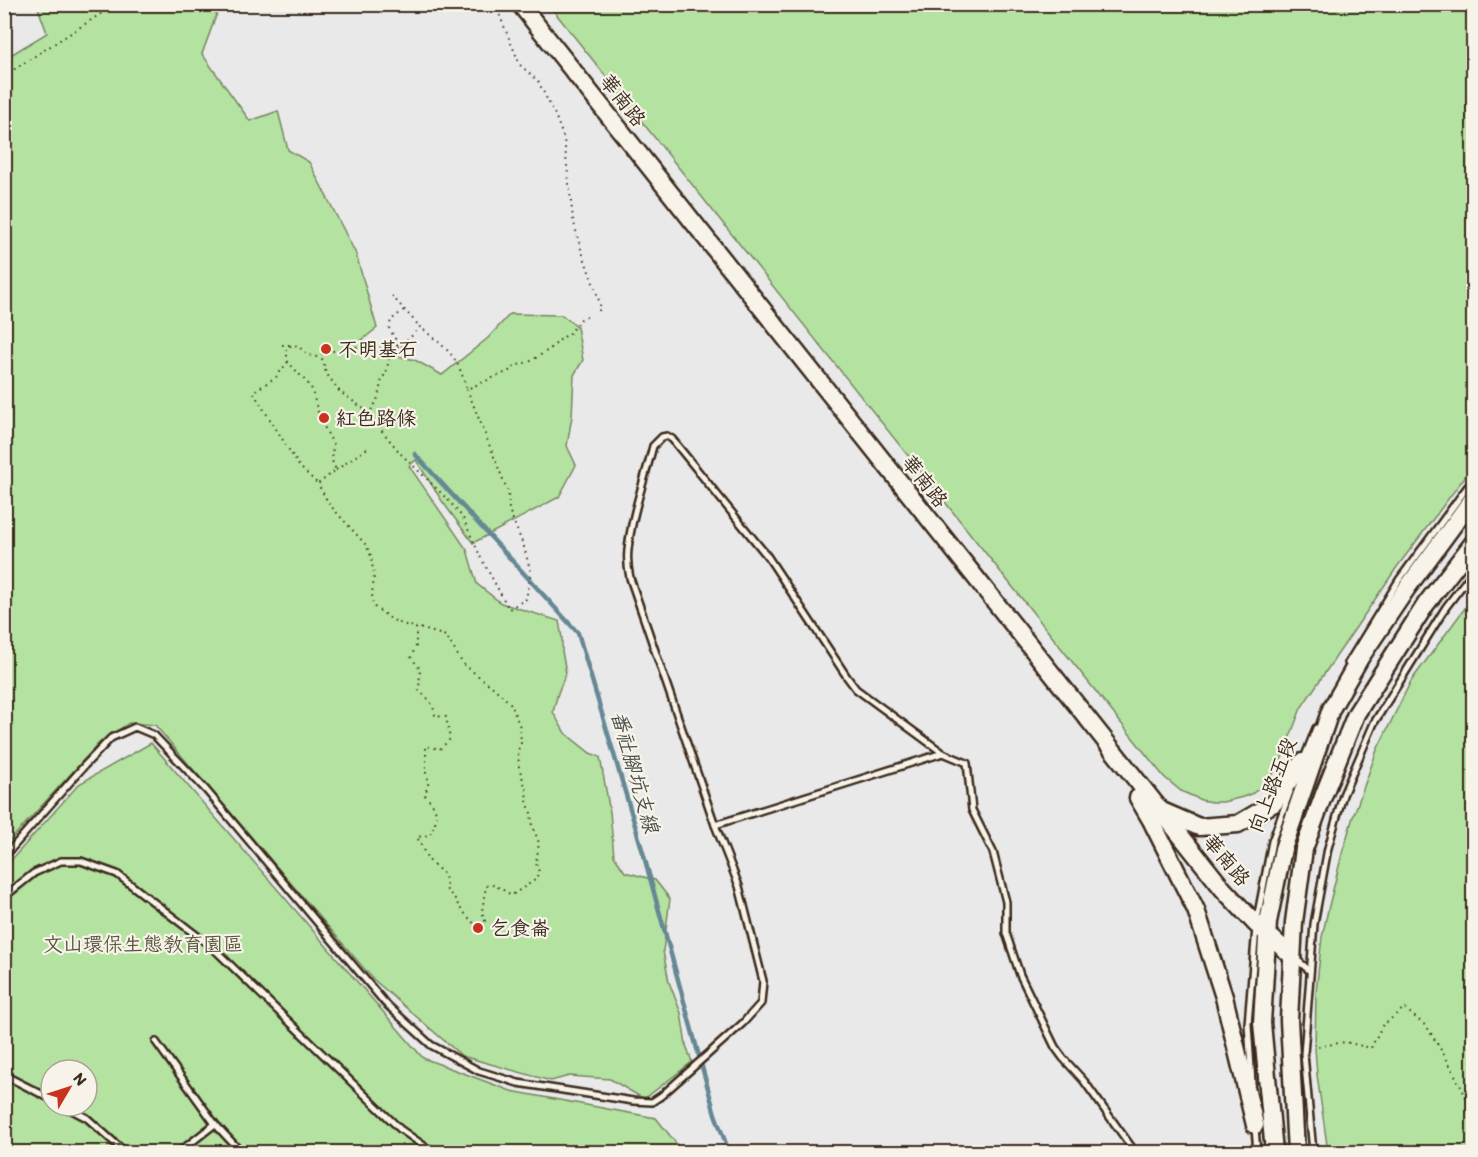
<svg xmlns="http://www.w3.org/2000/svg" width="1478" height="1157" font-family="Itim,'LXGW WenKai TC',sans-serif">
	<style>
		.green { fill: #b3e2a1; stroke: #778660; stroke-width: 1.5; fill-rule: evenodd }
		.lines { fill: none; stroke-linecap: round; stroke-linejoin: round }
		.stream { stroke: #658894; stroke-width: 4.5 }
		.lane-casing { stroke: #3b2a1e; stroke-width: 10 }
		.secondary-casing { stroke: #3b2a1e; stroke-width: 21 }
		.path { stroke: #3b2a1e; stroke-width: 2; stroke-dasharray: 1.5 4.5; stroke-linecap: butt }
		.lane { stroke: #f7f3e8; stroke-width: 5 }
		.secondary { stroke: #f7f3e8; stroke-width: 16 }
		.poi-dot { fill: #c8321e; stroke: #f7f3e8; stroke-width: 2 }
		.labels { text-anchor: middle; stroke-width: 4.5; stroke-linejoin: round; paint-order: stroke }
		.street-label { font-size: 20px; fill: #3b2a1e; stroke: #f7f3e8 }
		.poi-label { font-size: 20px; fill: #3b2a1e; stroke: #f7f3e8; text-anchor: start }
		.park-label { font-size: 20px; fill: #59583f; stroke: #f7f3e8 }
		.water-label { font-size: 21px; font-style: italic; fill: #4c514f; stroke: #f7f3e8 }
	</style>
	<rect width="100%" height="100%" fill="#e9e9ea"/>
	<filter id="ink" filterUnits="userSpaceOnUse"><feTurbulence type="fractalNoise" baseFrequency=".0167" numOctaves="2"/><feDisplacementMap in="SourceGraphic" scale="12" xChannelSelector="R" yChannelSelector="G"/><feConvolveMatrix kernelMatrix="1 2 1 2 8 2 1 2 1" color-interpolation-filters="sRGB"/></filter>
	<g filter="url(#ink)">
		<!-- green -->
		<g class="green">
			<polygon points="37,5 220,5 202,54 250,121 278,111 288,150 309,162 356,254 377,328 362,340 377,351 415,360 442,375 488,338 510,314 562,315 577,327 583,360 574,375 572,416 567,446 576,465 559,497 473,543 442,501 416,460 409,466 467,550 477,584 501,603 559,621 562,638 562,651 566,673 558,693 553,712 565,733 590,753 600,757 610,812 614,856 625,872 655,880 670,899 663,951 669,982 681,1013 686,1045 692,1062 644,1099 610,1079 569,1076 551,1081 462,1056 374,980 155,725 129,723 99,743 5,846 4,59 47,33"/>
			<polygon points="549,5 1473,5 1473,466 1397,567 1301,708 1280,763 1269,780 1253,793 1243,797 1223,802 1212,802 1201,800 1181,791 1164,777"/>
			<polygon points="1473,597 1473,1152 1328,1152 1317,1075 1315,1048 1316,992 1322,937 1328,910 1343,850 1353,817 1377,750 1411,681"/>
			<path d="M151,743l272,315 88,33 145,27 27,34h-678v-285l74,-83zM51,1070h36v36h-36z"/>
		</g>
		<g class="lines">
			<!-- stream -->
			<polyline class="stream" points="415,454 578,633 642,849 715,1114 729,1152"/>
			<defs>
				<g id="lane">
					<polyline points="1348,663 1399,580 1474,478"/>
					<polyline points="1303,761 1316,728"/>
					<path d="M715,825l-85,-247c-2,-9 -3,-19 -2,-28 3,-33 17,-72 25,-104l9,-9 5,-1 5,3 96,118 79,120 9,12 87,64"/>
					<polyline points="4,857 85,765 111,738 135,727 154,735 206,790 385,1003 431,1045 479,1071 518,1083 633,1101 652,1102 661,1096 743,1023 761,1003 763,981 739,886 715,825 943,753 967,763 972,810 993,852 1006,902 1006,933 1020,975 1055,1047 1063,1058 1084,1081 1135,1152"/>
					<polyline points="4,897 34,873 61,861 81,861 117,874 213,948 400,1129 427,1148 440,1152"/>
					<polyline points="1257,919 1272,841 1290,792"/>
					<polyline points="1296,959 1310,971"/>
					<polyline points="156,1042 215,1124 241,1152"/>
					<polyline points="4,1075 51,1099"/>
					<polyline points="1252,1083 1248,1024 1256,928"/>
					<polyline points="64,1106 87,1118 125,1152"/>
					<polyline points="1255,1128 1257,1152"/>
					<polyline points="179,1152 215,1124"/>
					<polyline points="1313,1152 1304,1054 1314,924 1328,848 1343,795 1374,723 1446,607 1474,570"/>
				</g>
				<g id="secondary">
					<polyline points="520,4 1223,889 1256,924 1292,956"/>
					<polyline points="1138,798 1151,820 1196,910 1224,997 1255,1125"/>
					<polyline points="1162,811 1199,827 1238,824 1274,803 1302,762"/>
					<polyline points="1274,1152 1262,1023 1268,922 1283,849 1331,709 1360,658 1407,588 1474,497"/>
					<polyline points="1296,1152 1289,1020 1294,922 1304,849 1324,794 1356,714 1426,604 1474,542"/>
				</g>
			</defs>
			<!-- lane casing -->
			<use href="#lane" class="lane-casing"/>
			<!-- secondary casing -->
			<use href="#secondary" class="secondary-casing"/>
			<!-- path -->
			<g class="path">
				<polyline points="495,4 520,65 538,81 555,115 564,139 573,219 580,246 598,297 601,309 596,312"/>
				<polyline points="4,76 105,11 109,4"/>
				<polyline points="392,296 420,327"/>
				<polyline points="282,345 290,345"/>
				<polyline points="397,345 397,342 389,328 391,320 404,310"/>
				<path d="M317,357l-9,-2 -10,-9 -6,-1 -6,4 2,13 23,25 9,32 13,25 -1,17 4,9 -18,14 11,20 37,41 5,11 3,21 -2,17 1,12c17,12 22,18 43,21v19l-5,11 9,12 -1,22c9,7 15,13 16,25l11,1 4,22 -10,10 -14,-3v29l3,6 -4,14c14,17 14,20 5,40l-13,2c4,7 7,16 12,23 10,14 18,7 17,29l9,10 4,8 19,21 7,-7 -3,-10 4,-25 8,-1 18,10 23,-15 4,-8 -3,-9 3,-20 -8,-21 1,-6 -5,-15 -1,-12 -7,-22 -1,-17 3,-6 -1,-17 -9,-23 -17,-16 -31,-24 -17,-28 -30,-9"/>
				<polyline points="288,362 276,377 253,392 299,466 318,484"/>
				<path d="M467,389l41,103 1,18 15,37 7,26 -5,26 -17,10 -28,-51 -18,-40 -14,-17 -22,-22 -26,-25 -37,-45 -24,-17 -14,-19 -5,-18 5,-4h18l18,-6 19,3 21,-2 18,-19c11,9 24,18 33,30 7,9 10,21 14,32l42,-18 6,-5 16,-5 19,-12 12,-11 7,-4 12,-15 10,-4"/>
				<polyline points="368,415 377,401 382,379 386,373 389,359 402,346"/>
				<polyline points="336,470 369,447"/>
				<polyline points="1314,1044 1316,1047 1345,1042 1371,1048 1382,1026 1404,1008 1427,1027 1449,1063 1474,1113"/>
			</g>
			<!-- lane -->
			<use href="#lane" class="lane"/>
			<!-- secondary -->
			<use href="#secondary" class="secondary"/>
		</g>
	</g>
	<!-- markers -->
	<g class="poi-dot">
		<circle cx="326" cy="349" r="6"/>
		<circle cx="324" cy="418" r="6"/>
		<circle cx="478" cy="928" r="6"/>
	</g>
	<g class="labels">
		<!-- street labels -->
		<g class="street-label">
			<text transform="translate(623 100) rotate(52)" y="7">華南路</text>
			<text transform="translate(925 481) rotate(52)" y="7">華南路</text>
			<text transform="translate(1272 785) rotate(-69)" y="7">向上路五段</text>
			<text transform="translate(1227 860) rotate(50)" y="7">華南路</text>
		</g>
		<!-- poi labels -->
		<g class="poi-label">
			<text x="338" y="356">不明基石</text>
			<text x="336" y="425">紅色路條</text>
			<text x="490" y="935">乞食崙</text>
		</g>
		<!-- park labels -->
		<g class="park-label">
			<text x="143" y="951">文山環保生態教育園區</text>
		</g>
		<!-- water labels -->
		<g class="water-label">
			<text transform="translate(635 772) rotate(74)" y="7">番社腳坑支線</text>
		</g>
	</g>
	<!-- margin -->
	<rect width="1478" height="1157" fill="none" stroke="#f7f3e8" stroke-width="24"/>
	<rect x="12" y="12" width="1454" height="1133" fill="none" stroke="#3b2a1e" stroke-width="2" filter="url(#ink)"/>
	<!-- north arrow -->
	<g transform="translate(69 1088) rotate(51)"><circle r="28" fill="#f7f3e8" stroke="#aca397" stroke-width="1.5"/>
	<path d="M0-4.5L10 22L0 15L-10 22Z" fill="#c8321e"/>
	<text y="-9" font-size="16" font-weight="bold" text-anchor="middle" fill="#3b2a1e">N</text>
	</g>
</svg>
